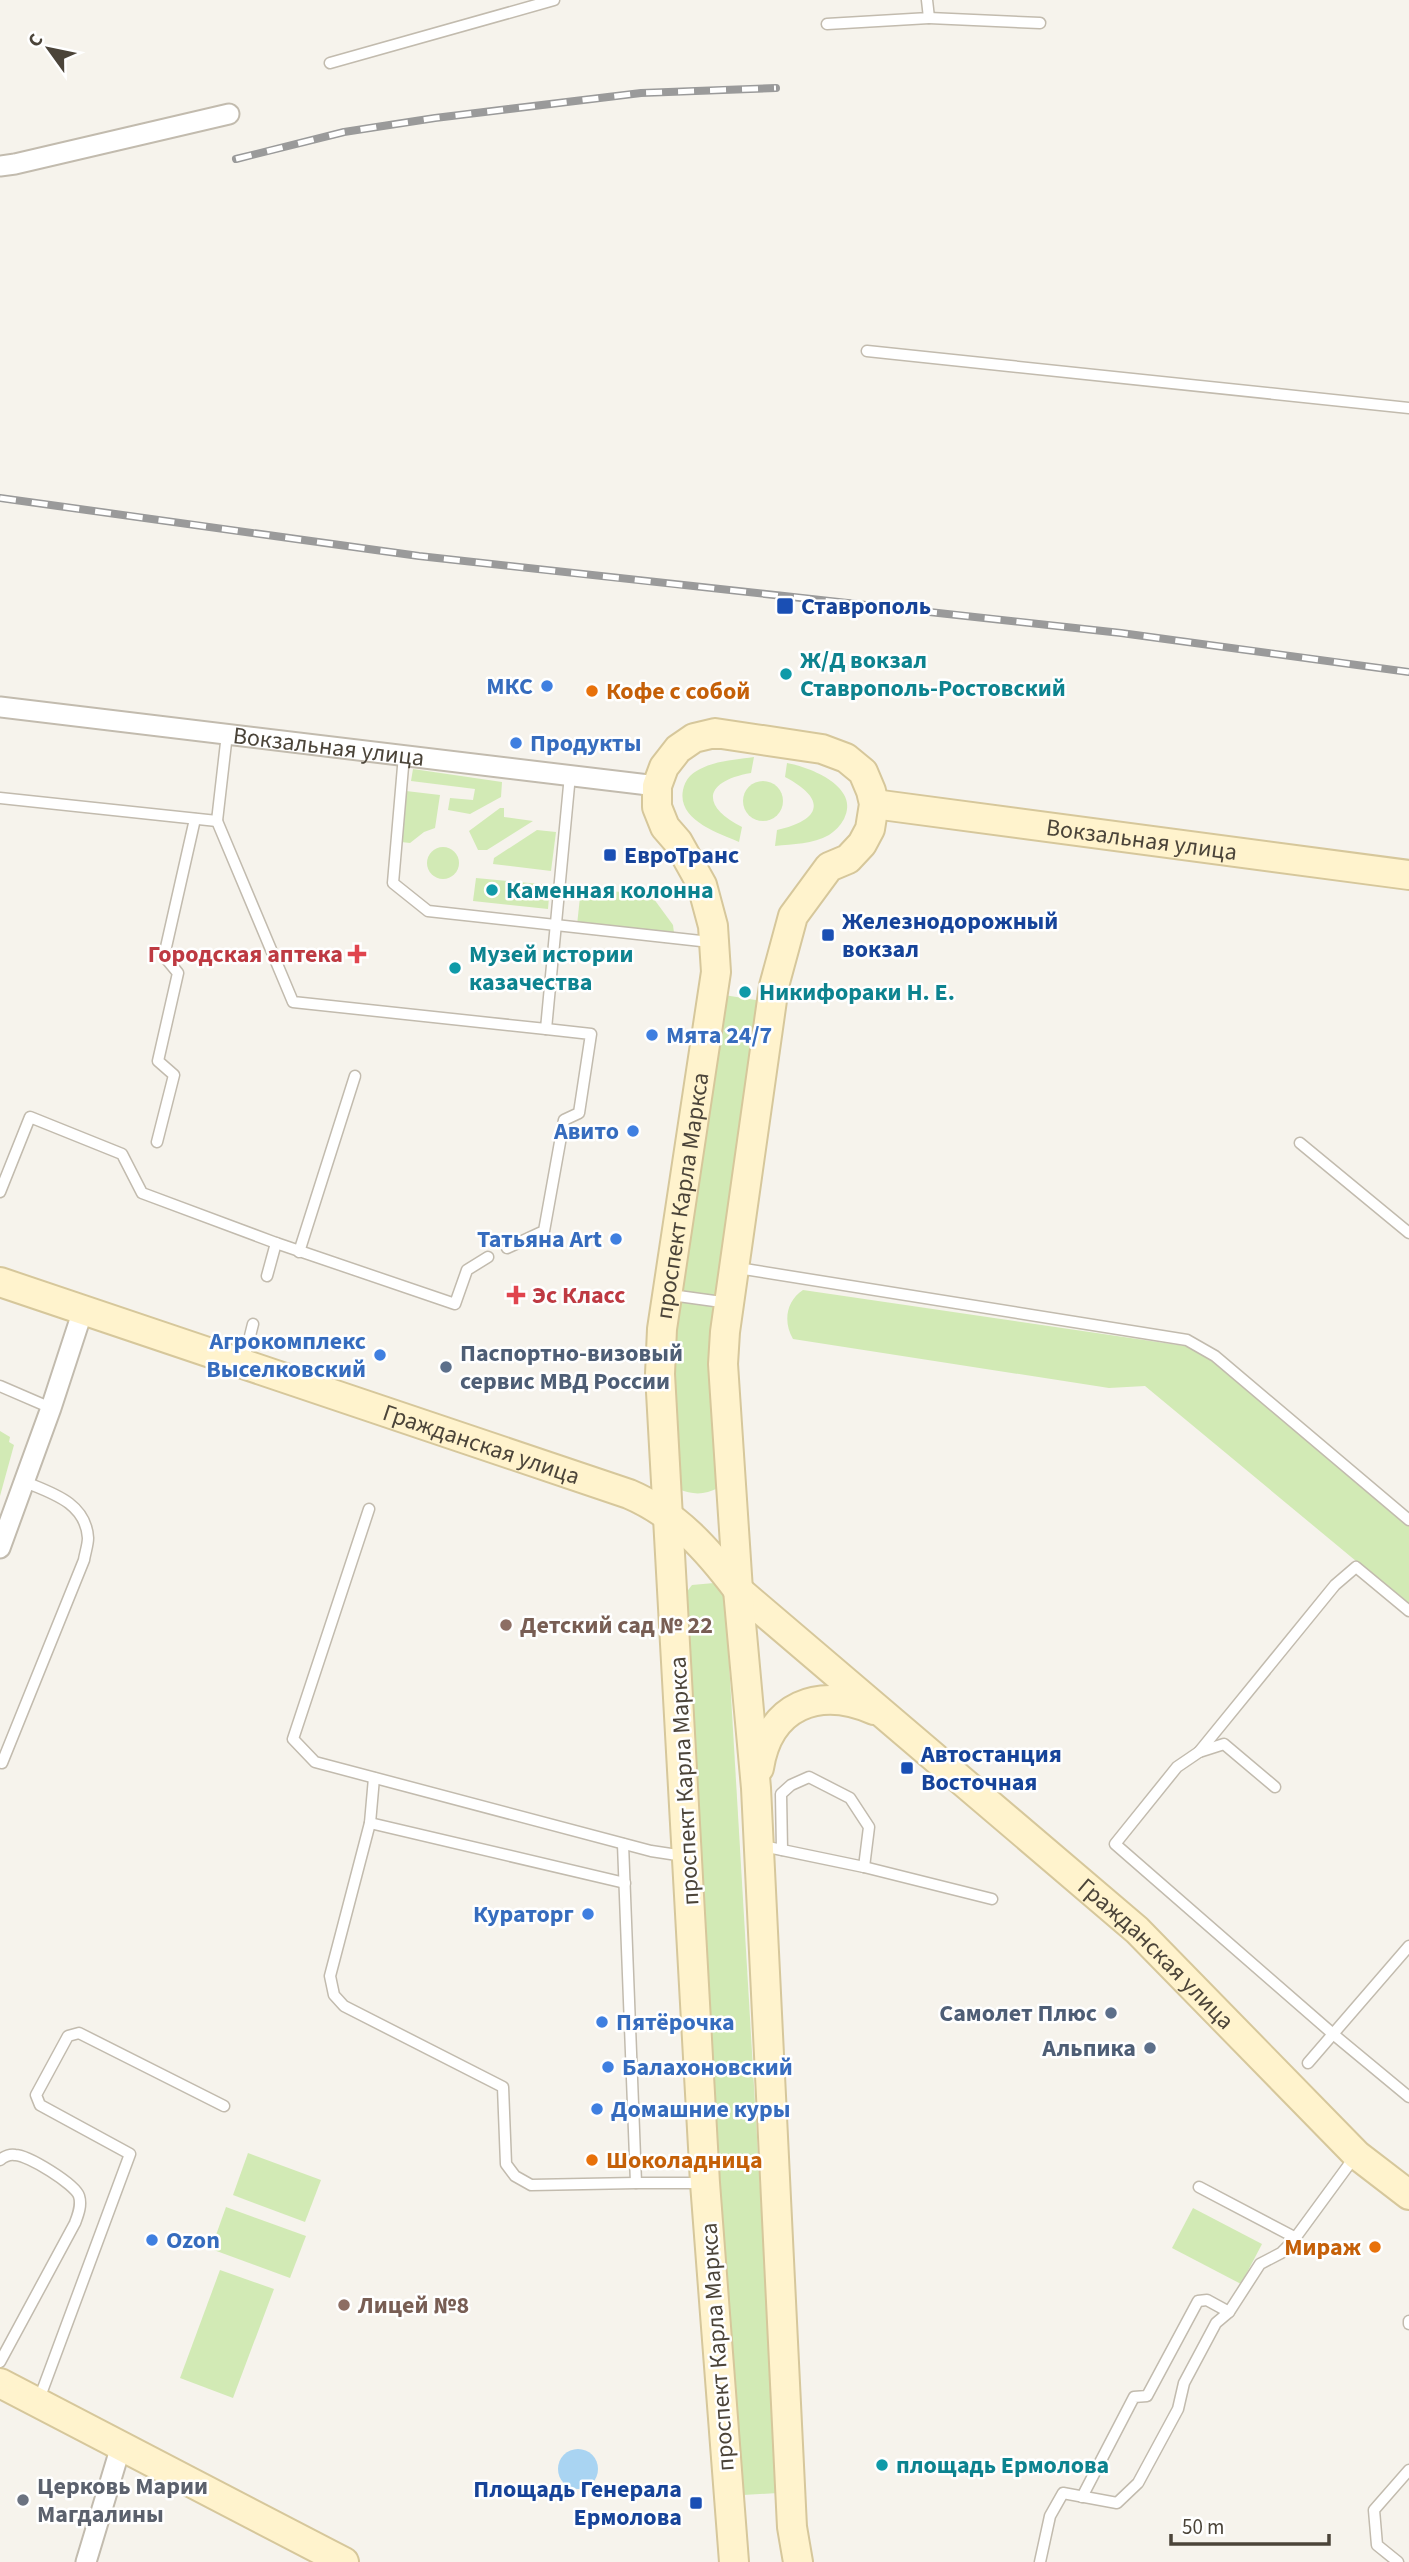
<svg xmlns="http://www.w3.org/2000/svg" width="1409" height="2562" font-family="'Source Sans 3',sans-serif">
	<style>
		.green { fill: #d2eab5 }
		.water { fill: #a9d4f2 }
		.lines { fill: none; stroke-linecap: round; stroke-linejoin: round }
		.lane-casing { stroke: #c2bbae; stroke-width: 13 }
		.street-casing { stroke: #c2bbae; stroke-width: 23 }
		.secondary-casing { stroke: #d6c79b; stroke-width: 32 }
		.lane { stroke: #fff; stroke-width: 10 }
		.street { stroke: #fff; stroke-width: 19 }
		.secondary { stroke: #fff3cd; stroke-width: 28 }
		.rail-casing { stroke: #9a9a9a; stroke-width: 8 }
		.rail { stroke: #fff; stroke-width: 5; stroke-dasharray: 16; stroke-linecap: butt }
		.transit-dot { fill: #1a4fb4; stroke: #fff; stroke-width: 2.5 }
		.culture-dot { fill: #0f9aa8; stroke: #fff; stroke-width: 2.5 }
		.shop-dot { fill: #3f7fe0; stroke: #fff; stroke-width: 2.5 }
		.food-dot { fill: #e8710a; stroke: #fff; stroke-width: 2.5 }
		.health-dot { fill: #e0444e; stroke: #fff; stroke-width: 2.5 }
		.service-dot { fill: #5c6f8a; stroke: #fff; stroke-width: 2.5 }
		.education-dot { fill: #8d6e63; stroke: #fff; stroke-width: 2.5 }
		.worship-dot { fill: #6b7280; stroke: #fff; stroke-width: 2.5 }
		.labels { text-anchor: middle; stroke-width: 5; stroke-linejoin: round; paint-order: stroke }
		.transit-label { font-size: 24px; font-weight: bold; fill: #164399; stroke: #fff; text-anchor: start }
		.culture-label { font-size: 24px; font-weight: bold; fill: #0d838f; stroke: #fff; text-anchor: start }
		.shop-label { font-size: 24px; font-weight: bold; fill: #366cbe; stroke: #fff; text-anchor: start }
		.food-label { font-size: 24px; font-weight: bold; fill: #c56008; stroke: #fff; text-anchor: start }
		.street-label { font-size: 24px; fill: #4b4439; stroke: #fff }
		.health-label { font-size: 24px; font-weight: bold; fill: #be3a42; stroke: #fff; text-anchor: end }
		.service-label { font-size: 24px; font-weight: bold; fill: #4e5e75; stroke: #fff; text-anchor: end }
		.education-label { font-size: 24px; font-weight: bold; fill: #785e54; stroke: #fff; text-anchor: start }
		.worship-label { font-size: 24px; font-weight: bold; fill: #5b616d; stroke: #fff; text-anchor: start }
	</style>
	<rect width="100%" height="100%" fill="#f6f3ec"/>
	<!-- green -->
	<g class="green">
		<path d="M754,757l-3,16c-47,8 -51,33 -9,54l-3,15c-21,-9 -62,-22 -56,-52 1,-5 3,-10 7,-14 16,-15 44,-16 64,-19z"/>
		<path d="M787,763c23,4 74,24 57,56 -4,7 -9,12 -15,16 -16,9 -36,9 -54,11l2,-16c45,-10 50,-31 8,-53z"/>
		<polygon points="413,769 502,782 501,797 470,814 448,810 450,798 473,800 475,789 411,781"/>
		<circle cx="763" cy="801" r="20"/>
		<polygon points="406,791 440,795 435,828 424,832 410,843 401,842"/>
		<polygon points="500,808 504,808 504,817 533,821 487,850 478,850 469,831"/>
		<polygon points="537,830 556,832 551,871 493,864 494,858"/>
		<circle cx="443" cy="863" r="16"/>
		<polygon points="476,878 550,885 548,909 473,901"/>
		<polygon points="581,888 651,895 673,925 674,933 577,925"/>
		<path d="M724,995l38,6 -44,487c-13,7 -26,7 -39,1l-8,-117 2,-46z"/>
		<path d="M803,1290l389,57 18,10 199,165v83l-264,-219 -36,2 -316,-49c-10,-17 -7,-38 10,-49z"/>
		<polygon points="0,1431 10,1437 9,1442 14,1445 0,1496"/>
		<polygon points="714,1583 725,1594 778,2493 743,2495 715,2177 682,1598 692,1585"/>
		<polygon points="248,2153 321,2180 305,2222 233,2195"/>
		<polygon points="226,2207 306,2236 290,2278 211,2249"/>
		<polygon points="1193,2208 1262,2244 1241,2284 1172,2248"/>
		<polygon points="220,2270 274,2289 233,2398 180,2378"/>
	</g>
	<!-- water -->
	<circle class="water" cx="578" cy="2469" r="20"/>
	<g class="lines">
		<defs>
			<g id="lane">
				<polyline points="929,18 1040,23"/>
				<polyline points="827,24 929,18 927,0"/>
				<polyline points="330,63 554,0"/>
				<polyline points="867,351 1409,408"/>
				<polyline points="404,755 393,883 428,911 710,942"/>
				<polyline points="0,798 217,821 227,734"/>
				<polyline points="217,821 293,1002 546,1029 570,775"/>
				<polyline points="157,1142 174,1075 158,1061 178,973 164,956 195,819"/>
				<polyline points="1300,1143 1409,1233"/>
				<polyline points="0,1192 30,1117 122,1154 142,1193 276,1243"/>
				<polyline points="507,1248 544,1231 564,1120 579,1113 591,1034 546,1029"/>
				<polyline points="299,1252 355,1076"/>
				<polyline points="738,1268 1187,1340 1215,1356 1409,1520"/>
				<polyline points="267,1276 276,1243 455,1304 467,1270 488,1257"/>
				<polyline points="671,1295 729,1303"/>
				<polyline points="244,1360 253,1324"/>
				<polyline points="0,1386 51,1408"/>
				<polyline points="369,1509 293,1739 315,1762 651,1851 684,1856"/>
				<polyline points="1199,1752 1335,1585 1356,1567 1409,1611"/>
				<path d="M2,1763l82,-203c1,-7 4,-15 4,-22 -2,-35 -36,-45 -63,-56"/>
				<polyline points="374,1778 370,1823 330,1976 334,1995 344,2006 503,2087 506,2164 515,2176 531,2185 636,2183"/>
				<polyline points="1275,1787 1224,1744 1199,1752 1177,1767 1115,1844 1333,2034 1308,2063"/>
				<polyline points="370,1823 625,1883"/>
				<polyline points="623,1844 636,2183 704,2183"/>
				<polyline points="763,1846 864,1867 992,1899"/>
				<polyline points="782,1850 781,1794 791,1785 809,1777 850,1798 869,1827 864,1867"/>
				<polyline points="1409,1946 1333,2034 1409,2097"/>
				<path d="M0,2160c5,-4 9,-6 15,-5 13,0 60,29 64,41 3,9 -1,19 -4,27l-75,139"/>
				<polyline points="1199,2187 1296,2238"/>
				<polyline points="1409,2321 1409,2324"/>
				<polyline points="38,2402 130,2154 40,2105 36,2095 68,2036 79,2033 224,2106"/>
				<polyline points="1082,2497 1134,2397 1147,2396 1198,2301 1207,2300 1229,2312"/>
				<polyline points="1040,2562 1050,2516 1063,2493 1117,2503 1138,2483 1178,2409 1184,2383 1216,2323 1229,2312 1260,2264 1281,2253 1293,2241 1356,2155"/>
				<polyline points="1398,2562 1377,2545 1374,2510 1409,2470"/>
			</g>
			<g id="street">
				<polyline points="0,166 15,164 229,114"/>
				<path id="s1" d="M0,707l657,79"/>
				<polyline points="0,1548 51,1408 83,1310"/>
				<polyline points="86,2562 121,2446"/>
			</g>
			<g id="secondary">
				<path id="s2" d="M874,804l535,71"/>
				<path id="s3" d="M0,1282l629,212c47,20 79,56 109,96l399,340 220,225 52,40"/>
				<path d="M759,1768c10,-63 60,-82 115,-58"/>
				<polyline points="0,2383 344,2562"/>
				<path id="s4" d="M734,2562l-29,-379 -45,-809 2,-45 54,-357 -3,-46 -11,-41 -24,-43 -13,-15 -8,-20v-21l7,-19 14,-18 16,-11 21,-5 107,16 24,9 17,14 8,19 3,13 -4,25 -8,15 -14,15 -19,8 -36,49 -19,70 -49,346 -2,32 15,226 18,198 36,739 6,35"/>
			</g>
		</defs>
		<!-- lane casing -->
		<use href="#lane" class="lane-casing"/>
		<!-- street casing -->
		<use href="#street" class="street-casing"/>
		<!-- secondary casing -->
		<use href="#secondary" class="secondary-casing"/>
		<!-- lane -->
		<use href="#lane" class="lane"/>
		<!-- street -->
		<use href="#street" class="street"/>
		<!-- secondary -->
		<use href="#secondary" class="secondary"/>
		<defs>
			<g id="rail">
				<polyline points="236,159 344,132 435,118 641,93 776,88"/>
				<polyline points="0,498 419,556 1121,633 1409,672"/>
			</g>
		</defs>
		<!-- rail casing -->
		<use href="#rail" class="rail-casing"/>
		<!-- rail -->
		<use href="#rail" class="rail"/>
	</g>
	<!-- markers -->
	<g class="transit-dot">
		<rect x="776" y="597" width="18" height="18" rx="3.5"/>
		<rect x="603" y="848" width="14" height="14" rx="3.5"/>
		<rect x="821" y="928" width="14" height="14" rx="3.5"/>
		<rect x="900" y="1761" width="14" height="14" rx="3.5"/>
		<rect x="689" y="2496" width="14" height="14" rx="3.5"/>
	</g>
	<g class="culture-dot">
		<circle cx="786" cy="674" r="7"/>
		<circle cx="492" cy="890" r="7"/>
		<circle cx="455" cy="968" r="7"/>
		<circle cx="745" cy="992" r="7"/>
		<circle cx="882" cy="2465" r="7"/>
	</g>
	<g class="shop-dot">
		<circle cx="547" cy="686" r="7"/>
		<circle cx="516" cy="743" r="7"/>
		<circle cx="652" cy="1035" r="7"/>
		<circle cx="633" cy="1131" r="7"/>
		<circle cx="616" cy="1239" r="7"/>
		<circle cx="380" cy="1355" r="7"/>
		<circle cx="588" cy="1914" r="7"/>
		<circle cx="602" cy="2022" r="7"/>
		<circle cx="608" cy="2067" r="7"/>
		<circle cx="597" cy="2109" r="7"/>
		<circle cx="152" cy="2240" r="7"/>
	</g>
	<g class="food-dot">
		<circle cx="592" cy="691" r="7"/>
		<circle cx="592" cy="2160" r="7"/>
		<circle cx="1375" cy="2247" r="7"/>
	</g>
	<g class="health-dot">
		<path d="M353.5 943.5h7v7h7v7h-7v7h-7v-7h-7v-7h7z"/>
		<path d="M512.5 1284.5h7v7h7v7h-7v7h-7v-7h-7v-7h7z"/>
	</g>
	<g class="service-dot">
		<circle cx="446" cy="1367" r="7"/>
		<circle cx="1111" cy="2013" r="7"/>
		<circle cx="1150" cy="2048" r="7"/>
	</g>
	<g class="education-dot">
		<circle cx="506" cy="1625" r="7"/>
		<circle cx="344" cy="2305" r="7"/>
	</g>
	<circle class="worship-dot" cx="23" cy="2500" r="7"/>
	<g class="labels">
		<!-- transit labels -->
		<g class="transit-label">
			<text x="801" y="614">Ставрополь</text>
			<text x="624" y="863">ЕвроТранс</text>
			<text x="842" y="929">Железнодорожный<tspan x="842" dy="28">вокзал</tspan></text>
			<text x="921" y="1762">Автостанция<tspan x="921" dy="28">Восточная</tspan></text>
			<text x="682" y="2497" text-anchor="end">Площадь Генерала<tspan x="682" dy="28">Ермолова</tspan></text>
		</g>
		<!-- culture labels -->
		<g class="culture-label">
			<text x="800" y="668">Ж/Д вокзал<tspan x="800" dy="28">Ставрополь-Ростовский</tspan></text>
			<text x="506" y="898">Каменная колонна</text>
			<text x="469" y="962">Музей истории<tspan x="469" dy="28">казачества</tspan></text>
			<text x="759" y="1000">Никифораки Н. Е.</text>
			<text x="896" y="2473">площадь Ермолова</text>
		</g>
		<!-- shop labels -->
		<g class="shop-label">
			<text x="533" y="694" text-anchor="end">МКС</text>
			<text x="530" y="751">Продукты</text>
			<text x="666" y="1043">Мята 24/7</text>
			<text x="619" y="1139" text-anchor="end">Авито</text>
			<text x="602" y="1247" text-anchor="end">Татьяна Art</text>
			<text x="366" y="1349" text-anchor="end">Агрокомплекс<tspan x="366" dy="28">Выселковский</tspan></text>
			<text x="574" y="1922" text-anchor="end">Кураторг</text>
			<text x="616" y="2030">Пятёрочка</text>
			<text x="622" y="2075">Балахоновский</text>
			<text x="611" y="2117">Домашние куры</text>
			<text x="166" y="2248">Ozon</text>
		</g>
		<!-- food labels -->
		<g class="food-label">
			<text x="606" y="699">Кофе с собой</text>
			<text x="606" y="2168">Шоколадница</text>
			<text x="1361" y="2255" text-anchor="end">Мираж</text>
		</g>
		<!-- street labels -->
		<g class="street-label">
			<text dy="8" stroke="none"><textPath href="#s1" startOffset="331">Вокзальная улица</textPath></text>
			<text dy="8" stroke="none"><textPath href="#s2" startOffset="270">Вокзальная улица</textPath></text>
			<text dy="8" stroke="none"><textPath href="#s4" startOffset="1370">проспект Карла Маркса</textPath></text>
			<text dy="8" stroke="none"><textPath href="#s3" startOffset="508">Гражданская улица</textPath></text>
			<text transform="translate(684 1781) rotate(-93)" y="8">проспект Карла Маркса</text>
			<text dy="8" stroke="none"><textPath href="#s3" startOffset="1365">Гражданская улица</textPath></text>
			<text transform="translate(717 2347) rotate(-94)" y="8">проспект Карла Маркса</text>
		</g>
		<!-- health labels -->
		<g class="health-label">
			<text x="343" y="962">Городская аптека</text>
			<text x="532" y="1303" text-anchor="start">Эс Класс</text>
		</g>
		<!-- service labels -->
		<g class="service-label">
			<text x="460" y="1361" text-anchor="start">Паспортно-визовый<tspan x="460" dy="28">сервис МВД России</tspan></text>
			<text x="1097" y="2021">Самолет Плюс</text>
			<text x="1136" y="2056">Альпика</text>
		</g>
		<!-- education labels -->
		<g class="education-label">
			<text x="520" y="1633">Детский сад № 22</text>
			<text x="358" y="2313">Лицей №8</text>
		</g>
		<!-- worship labels -->
		<g class="worship-label">
			<text x="37" y="2494">Церковь Марии<tspan x="37" dy="28">Магдалины</tspan></text>
		</g>
	</g>
	<!-- north arrow -->
	<g transform="translate(49 49) rotate(303)" stroke="#ffffff" stroke-width="5" paint-order="stroke">
	<path d="M0-5L12 26L0 18L-12 26Z" fill="#4b4439"/>
	<text y="-10" font-size="19" font-weight="bold" text-anchor="middle" fill="#4b4439">С</text>
	</g>
	<!-- scale -->
	<path d="M1171 2534v10h158v-10" fill="none" stroke="#4b4439" stroke-width="3.5"/>
	<text x="1182" y="2534" font-size="21" fill="#4b4439" stroke="#ffffff" stroke-width="5" paint-order="stroke">50 m</text>
</svg>
